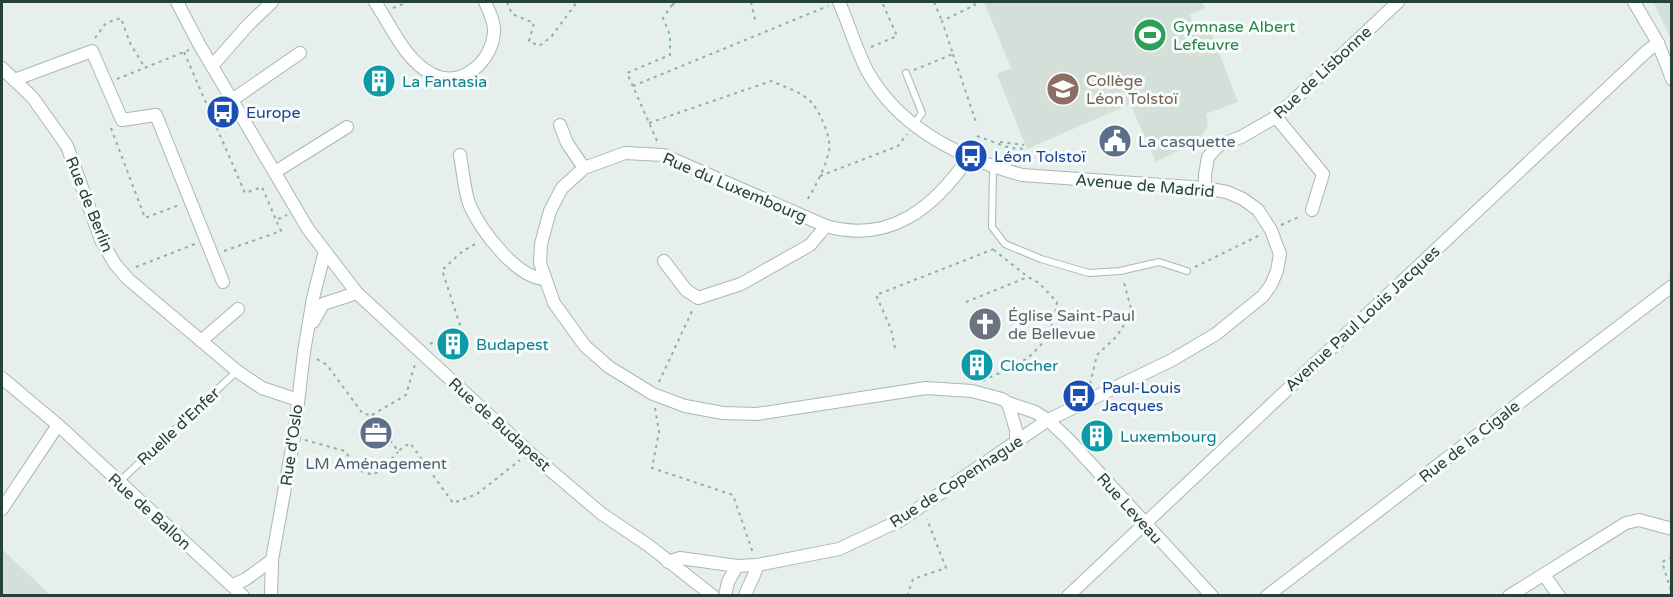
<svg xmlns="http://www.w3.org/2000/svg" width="1673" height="597" font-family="'Varela Round',sans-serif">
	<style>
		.built { fill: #d4dfda }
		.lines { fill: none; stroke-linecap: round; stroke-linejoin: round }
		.lane-casing { stroke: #a8b8b2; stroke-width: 8 }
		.street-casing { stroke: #a8b8b2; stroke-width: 14 }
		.path { stroke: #86b3a5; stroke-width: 2; stroke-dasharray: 3 4.5; stroke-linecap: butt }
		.lane { stroke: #fff; stroke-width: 6 }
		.street { stroke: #fff; stroke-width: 12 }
		.labels { text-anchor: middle; stroke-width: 6; stroke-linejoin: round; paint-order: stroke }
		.leisure-label { font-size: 16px; fill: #27864d; stroke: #f7fbf9; text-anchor: start }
		.street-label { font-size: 16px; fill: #24423a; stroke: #f7fbf9 }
		.education-label { font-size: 16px; fill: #785e54; stroke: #f7fbf9; text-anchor: start }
		.culture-label { font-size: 16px; fill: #0d838f; stroke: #f7fbf9; text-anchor: start }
		.transit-label { font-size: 16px; fill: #164399; stroke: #f7fbf9; text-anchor: start }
		.service-label { font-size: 16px; fill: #4e5e75; stroke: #f7fbf9; text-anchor: start }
		.worship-label { font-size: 16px; fill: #5b616d; stroke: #f7fbf9; text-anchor: start }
	</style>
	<rect width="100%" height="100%" fill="#e6efeb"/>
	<!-- built -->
	<g class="built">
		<polygon points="984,2 1202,2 1205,8 1190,15 1196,32 1209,27 1238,102 1206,114 1208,126 1199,140 1156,162 1130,104 1027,149 997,74 1011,68"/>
		<polygon points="1653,2 1671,2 1671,39"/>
		<polygon points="2,549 50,595 2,595"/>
	</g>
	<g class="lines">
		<defs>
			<g id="lane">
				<polyline points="906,73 922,113 913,126"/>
				<polyline points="993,168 992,227 1005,244 1041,259 1089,273 1120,271 1159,262 1187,271"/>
				<polyline points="119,482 237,371"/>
			</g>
			<g id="street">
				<polyline points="177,2 199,44 308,229 357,293 530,453 602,514 648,545 713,596"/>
				<path d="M375,2c16,23 30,59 57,72 29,15 60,-12 62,-42 1,-9 -5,-21 -9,-30"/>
				<polyline points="1634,2 1658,43 1672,79"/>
				<polyline points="212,66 248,25 272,2"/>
				<polyline points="2,68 33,98 67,146 101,240 115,264 128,279 237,371 262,388 298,400"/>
				<polyline points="14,80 92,51 122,120 156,115 223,282"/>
				<polyline points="232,100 300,53"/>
				<polyline points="1276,117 1323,174 1312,210"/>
				<polyline points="560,125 567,143 584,168"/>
				<path d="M460,155c3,16 4,36 10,51 11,24 46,72 75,73"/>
				<path d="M969,157c-35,51 -79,87 -143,69l-163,-71 -38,-2 -41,15 -22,20 -12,23 -9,33 -1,19 14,40 31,43 24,21 44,27 32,12 38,7 34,1 169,-26 46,3 30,8 6,4 27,9 13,8 21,20 143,156"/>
				<polyline points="275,172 347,127"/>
				<polyline points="1205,188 1205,175 1208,157 1219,145 1241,137 1276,117 1398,2"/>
				<polyline points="664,261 686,290 698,298 741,284 810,245 826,226"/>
				<polyline points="313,322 323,304 357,293"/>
				<polyline points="201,341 238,309"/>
				<polyline points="2,378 58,425 243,596"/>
				<polyline points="1008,403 1016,430 1016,442"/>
				<polyline points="2,509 58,425"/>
				<path d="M668,562l12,-4 57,8 20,-1 82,-16 62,-29 147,-100 124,-60 44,-26 47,-38 8,-11 6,-14 3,-17 -9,-24 -13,-20 -15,-11 -16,-7 -22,-4 -183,-13c-59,-16 -121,-46 -153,-101 -12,-21 -20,-50 -30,-72"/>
				<polyline points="1544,575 1559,596"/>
				<polyline points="233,585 246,579 272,560"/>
				<polyline points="271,596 272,560 294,437 304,352 313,298 325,251"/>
				<polyline points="725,596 728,582 737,566"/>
				<path d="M745,596c3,-11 11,-21 12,-31"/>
				<polyline points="1068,596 1647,51 1658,43"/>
				<polyline points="1267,596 1672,286"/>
				<polyline points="1509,596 1626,523 1639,520 1672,529"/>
			</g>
		</defs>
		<!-- lane casing -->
		<use href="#lane" class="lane-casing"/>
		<!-- street casing -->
		<use href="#street" class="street-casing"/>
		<!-- path -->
		<g class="path">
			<polyline points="507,2 512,14 534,23 529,41 539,46 551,37 577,2"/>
			<polyline points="751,2 756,24"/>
			<polyline points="934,2 942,21"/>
			<polyline points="672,5 677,2"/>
			<polyline points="393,8 408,2"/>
			<polyline points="95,38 106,23 121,18 130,43 145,68"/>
			<polyline points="871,47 897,36 882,2"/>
			<polyline points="184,52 245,193 262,187 276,220"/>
			<polyline points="953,54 976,122"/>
			<polyline points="914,70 953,54 942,21 975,5 973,2"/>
			<polyline points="117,79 189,50"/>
			<polyline points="633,86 828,6"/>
			<path d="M649,123l122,-42c13,6 32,11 41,22 8,9 20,36 17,48 -4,18 -14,36 -23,51"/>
			<polyline points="111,128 145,218 179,205"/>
			<polyline points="977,136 1010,148 1027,149"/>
			<polyline points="657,141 627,73 670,55 670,35 663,18 672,5 671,2"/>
			<polyline points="1000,142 1024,145"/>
			<polyline points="820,176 898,146 907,134"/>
			<polyline points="1281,225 1301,216"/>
			<polyline points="224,251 281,231 276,220 287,215"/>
			<polyline points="136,267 195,244"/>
			<polyline points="1195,267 1260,235"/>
			<polyline points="966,302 1028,277"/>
			<polyline points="430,344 461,328 442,270 463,251 477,243"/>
			<polyline points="895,348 891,329 876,295 994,249"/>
			<polyline points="317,359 327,365 363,414 372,415 398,451 410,443 453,503 477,494 520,460"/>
			<path d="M983,381c8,-5 18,-8 26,-12 30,-15 44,-34 48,-67l-18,-19 -11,-6 -34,-27"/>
			<polyline points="659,382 693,309"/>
			<polyline points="1090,384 1097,355 1117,336 1132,312 1123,279"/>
			<polyline points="655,408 659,432 652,468 733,495 753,553"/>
			<polyline points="372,415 406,395 415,364"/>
			<polyline points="305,440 345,451 358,470 373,475 382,469 398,452"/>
			<polyline points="1672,557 1662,562 1672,594"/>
			<polyline points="907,596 913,579 946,568 927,519"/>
		</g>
		<!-- lane -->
		<use href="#lane" class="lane"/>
		<!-- street -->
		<use href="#street" class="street"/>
	</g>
	<!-- icons -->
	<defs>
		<symbol id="stadium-disc" viewBox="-11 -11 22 22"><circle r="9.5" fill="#2e9e5b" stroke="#f7fbf9"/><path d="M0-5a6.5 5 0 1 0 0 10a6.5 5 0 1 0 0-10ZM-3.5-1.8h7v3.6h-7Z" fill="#fff"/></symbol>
		<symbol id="building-disc" viewBox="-11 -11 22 22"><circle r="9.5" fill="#0f9aa8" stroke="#f7fbf9"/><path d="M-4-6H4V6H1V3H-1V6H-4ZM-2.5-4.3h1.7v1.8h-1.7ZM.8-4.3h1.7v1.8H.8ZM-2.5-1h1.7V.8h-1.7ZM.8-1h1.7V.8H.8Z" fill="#fff"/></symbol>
		<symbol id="school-disc" viewBox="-11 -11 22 22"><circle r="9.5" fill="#8d6e63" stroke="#f7fbf9"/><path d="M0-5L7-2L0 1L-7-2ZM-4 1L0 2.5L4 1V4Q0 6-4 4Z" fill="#fff"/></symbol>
		<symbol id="bus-disc" viewBox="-11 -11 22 22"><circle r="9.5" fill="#1a4fb4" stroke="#f7fbf9"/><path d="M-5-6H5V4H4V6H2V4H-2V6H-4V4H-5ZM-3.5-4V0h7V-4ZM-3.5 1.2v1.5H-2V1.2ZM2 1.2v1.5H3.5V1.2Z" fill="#fff"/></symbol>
		<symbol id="civic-disc" viewBox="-11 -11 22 22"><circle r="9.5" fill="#5c6f8a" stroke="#f7fbf9"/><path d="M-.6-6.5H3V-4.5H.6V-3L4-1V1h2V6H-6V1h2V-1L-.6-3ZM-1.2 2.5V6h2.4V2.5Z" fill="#fff"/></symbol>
		<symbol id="church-disc" viewBox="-11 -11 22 22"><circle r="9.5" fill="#6b7280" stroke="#f7fbf9"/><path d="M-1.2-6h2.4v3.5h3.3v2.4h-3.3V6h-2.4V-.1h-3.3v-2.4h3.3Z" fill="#fff"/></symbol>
		<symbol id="office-disc" viewBox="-11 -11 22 22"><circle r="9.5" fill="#5c6f8a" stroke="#f7fbf9"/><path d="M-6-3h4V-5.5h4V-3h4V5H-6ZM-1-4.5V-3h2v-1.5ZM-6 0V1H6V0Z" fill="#fff"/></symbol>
	</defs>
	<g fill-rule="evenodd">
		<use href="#stadium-disc" x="1131" y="16" width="38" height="38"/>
		<use href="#building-disc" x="360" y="62" width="38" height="38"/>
		<use href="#school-disc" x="1044" y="70" width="38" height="38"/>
		<use href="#bus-disc" x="204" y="93" width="38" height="38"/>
		<use href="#civic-disc" x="1096" y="122" width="38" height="38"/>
		<use href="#bus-disc" x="952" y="137" width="38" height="38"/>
		<use href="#church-disc" x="966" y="305" width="38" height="38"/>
		<use href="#building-disc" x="434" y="325" width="38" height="38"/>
		<use href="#building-disc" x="958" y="346" width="38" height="38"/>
		<use href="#bus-disc" x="1060" y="377" width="38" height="38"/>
		<use href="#office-disc" x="357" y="414" width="38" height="38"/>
		<use href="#building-disc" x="1078" y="417" width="38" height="38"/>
	</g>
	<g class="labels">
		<!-- leisure labels -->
		<g class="leisure-label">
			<text x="1173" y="32">Gymnase Albert<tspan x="1173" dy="18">Lefeuvre</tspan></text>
		</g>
		<!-- street labels -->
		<g class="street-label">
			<text transform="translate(1322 72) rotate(-43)" y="6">Rue de Lisbonne</text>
			<text transform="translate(1145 185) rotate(5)" y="6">Avenue de Madrid</text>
			<text transform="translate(735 187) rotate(23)" y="6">Rue du Luxembourg</text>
			<text transform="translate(90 204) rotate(68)" y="6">Rue de Berlin</text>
			<text transform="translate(1362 318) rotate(-43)" y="6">Avenue Paul Louis Jacques</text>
			<text transform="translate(500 424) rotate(42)" y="6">Rue de Budapest</text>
			<text transform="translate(178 426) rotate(-43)" y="6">Ruelle d'Enfer</text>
			<text transform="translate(1469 441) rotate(-38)" y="6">Rue de la Cigale</text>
			<text transform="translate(291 445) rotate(-82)" y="6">Rue d'Oslo</text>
			<text transform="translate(956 481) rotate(-33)" y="6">Rue de Copenhague</text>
			<text transform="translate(1130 508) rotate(48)" y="6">Rue Leveau</text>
			<text transform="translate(150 511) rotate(42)" y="6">Rue de Ballon</text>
		</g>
		<!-- education labels -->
		<g class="education-label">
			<text x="1086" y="86">Collège<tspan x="1086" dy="18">Léon Tolstoï</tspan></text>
		</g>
		<!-- culture labels -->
		<g class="culture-label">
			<text x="402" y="87">La Fantasia</text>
			<text x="476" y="350">Budapest</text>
			<text x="1000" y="371">Clocher</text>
			<text x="1120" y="442">Luxembourg</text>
		</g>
		<!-- transit labels -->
		<g class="transit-label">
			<text x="246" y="118">Europe</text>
			<text x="994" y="162">Léon Tolstoï</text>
			<text x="1102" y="393">Paul-Louis<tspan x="1102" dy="18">Jacques</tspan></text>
		</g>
		<!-- service labels -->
		<g class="service-label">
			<text x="1138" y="147">La casquette</text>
			<text x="376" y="469" text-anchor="middle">LM Aménagement</text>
		</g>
		<!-- worship labels -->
		<g class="worship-label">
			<text x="1008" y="321">Église Saint-Paul<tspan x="1008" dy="18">de Bellevue</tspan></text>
		</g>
	</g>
	<!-- border -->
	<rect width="1673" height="597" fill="none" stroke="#24423a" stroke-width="6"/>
</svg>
